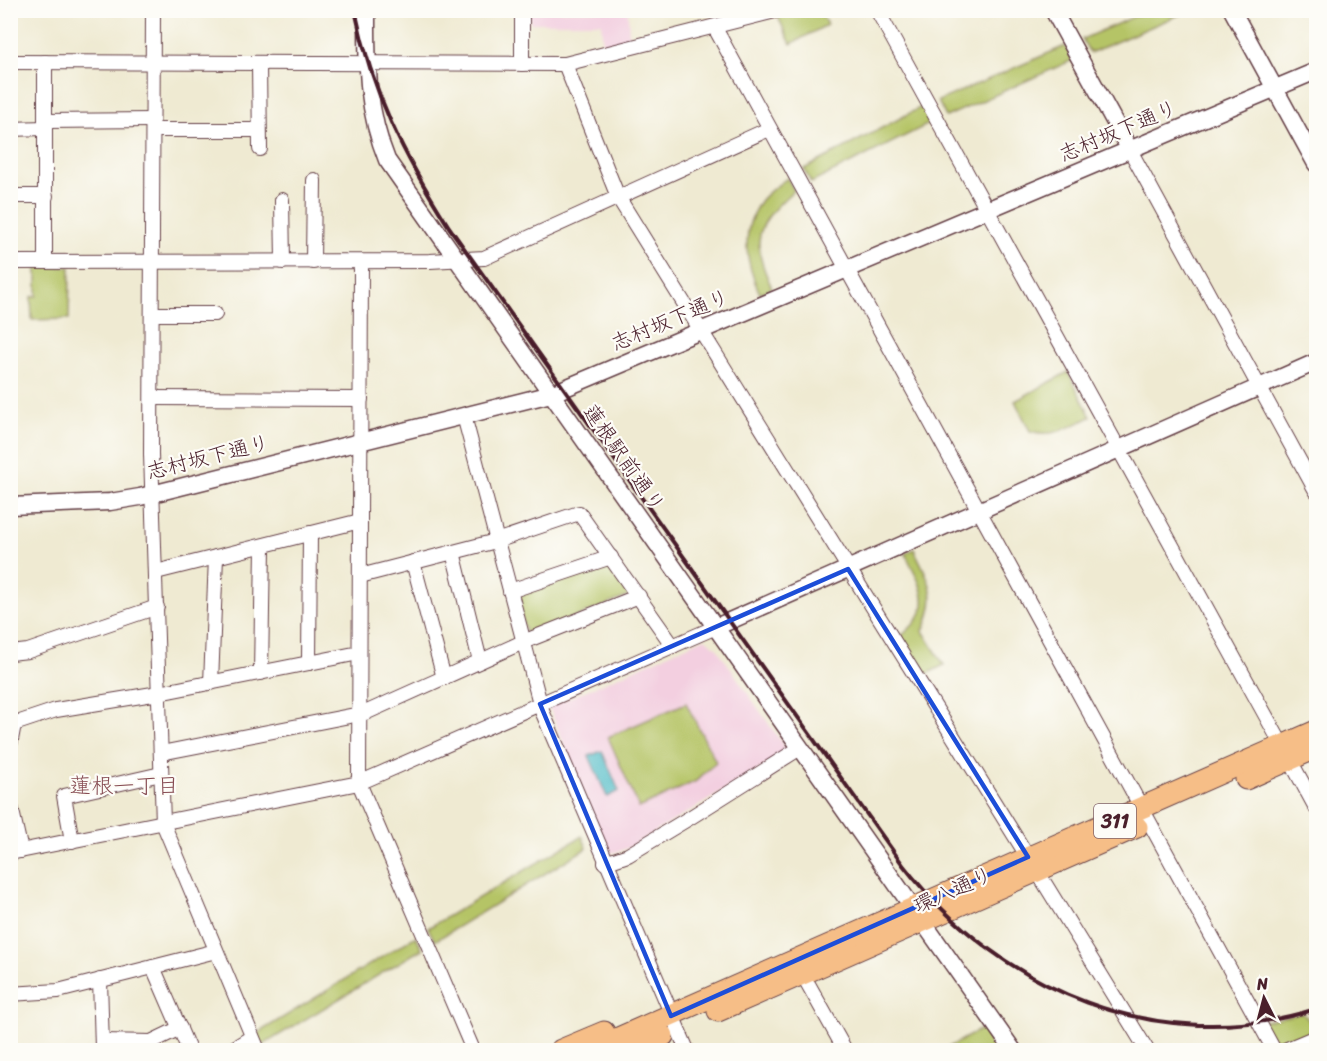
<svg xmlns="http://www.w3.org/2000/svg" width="1327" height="1061" font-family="Sriracha,'Klee One',sans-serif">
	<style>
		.built { fill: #f3cfe0 }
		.green { fill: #b5c466; stroke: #807248; stroke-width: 1.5 }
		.water { fill: #4cbac6; stroke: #4b6c78; stroke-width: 1.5 }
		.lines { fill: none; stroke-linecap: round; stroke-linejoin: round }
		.minor-casing { stroke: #633d44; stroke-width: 16 }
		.tertiary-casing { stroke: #633d44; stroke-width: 19 }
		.primary-casing { stroke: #633d44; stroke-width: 23 }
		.minor { stroke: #fff; stroke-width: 14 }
		.tertiary { stroke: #fff; stroke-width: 16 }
		.primary { stroke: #f6be87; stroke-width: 21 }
		.rail { stroke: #4a1f2b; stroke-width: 4 }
		.marked { fill: none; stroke: #1d4ed8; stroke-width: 4.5; stroke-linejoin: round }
		.labels { text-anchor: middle; stroke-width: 4.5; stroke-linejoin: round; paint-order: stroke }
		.shield { fill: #fdfcf7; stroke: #806168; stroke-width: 1.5 }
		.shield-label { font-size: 20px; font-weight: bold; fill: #4a1f2b }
		.street-label { font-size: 21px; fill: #4a1f2b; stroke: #fdfcf7 }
		.neighbourhood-label { font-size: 22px; fill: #874c53; stroke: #fdfcf7 }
	</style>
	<rect width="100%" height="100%" fill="#fdfcf7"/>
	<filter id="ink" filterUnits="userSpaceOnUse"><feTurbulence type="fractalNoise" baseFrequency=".0167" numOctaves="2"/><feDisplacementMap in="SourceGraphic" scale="12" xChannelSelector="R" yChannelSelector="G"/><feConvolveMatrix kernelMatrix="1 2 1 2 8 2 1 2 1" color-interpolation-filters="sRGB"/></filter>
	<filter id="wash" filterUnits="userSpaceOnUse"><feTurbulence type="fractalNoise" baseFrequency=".008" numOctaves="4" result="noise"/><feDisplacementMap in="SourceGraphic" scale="24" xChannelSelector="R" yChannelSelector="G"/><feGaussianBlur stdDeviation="1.35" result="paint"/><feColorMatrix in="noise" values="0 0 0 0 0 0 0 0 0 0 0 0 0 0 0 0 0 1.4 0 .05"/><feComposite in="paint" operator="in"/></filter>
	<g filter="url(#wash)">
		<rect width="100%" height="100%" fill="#efead2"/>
		<!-- built -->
		<g class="built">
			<polygon points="530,11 628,11 629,41 603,46 601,23 530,23"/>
			<polygon points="705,638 716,647 786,749 785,754 628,848 613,853 607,851 549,707"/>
		</g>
		<!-- green -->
		<g class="green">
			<polygon points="793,11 820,11 827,25 791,44 778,17"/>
			<polygon points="1147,11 1188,11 1090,53 1082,39"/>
			<polygon points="1065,46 1073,60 946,117 938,101"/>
			<polygon points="925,105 933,122 811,183 804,169"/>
			<path d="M787,178l7,12c-39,35 -44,50 -22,98l-12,6c-14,-30 -20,-61 -1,-91 6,-10 20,-18 28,-25z"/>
			<polygon points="37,267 70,267 69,319 32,320 31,297 37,296"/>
			<path d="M1068,372l23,45c-23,10 -36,21 -61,14l-15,-30z"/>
			<path d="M914,549c16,34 26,45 9,82l21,34 -23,12 -24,-38c40,-29 27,-48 8,-86z"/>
			<polygon points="610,562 631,590 629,596 533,634 526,633 515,595"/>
			<polygon points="686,703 716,762 696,781 639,808 608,737"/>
			<polygon points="582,836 587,848 435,941 428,928"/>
			<polygon points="416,936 422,949 261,1046 256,1034"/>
			<polygon points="1303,1013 1316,1029 1316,1037 1274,1050 1259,1022"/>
			<polygon points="983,1028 995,1048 990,1050 944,1050"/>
		</g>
		<!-- water -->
		<polygon class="water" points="602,751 619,791 607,797 589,756"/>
	</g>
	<g filter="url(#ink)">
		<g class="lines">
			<defs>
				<g id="minor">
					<polyline points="153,10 151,454 163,823 258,1050"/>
					<polyline points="877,10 1283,747"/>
					<polyline points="715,28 1274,1050"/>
					<polyline points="10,62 565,64 779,10"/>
					<polyline points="259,63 260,149"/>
					<polyline points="522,64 522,10"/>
					<polyline points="565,64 618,197 1028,857"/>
					<polyline points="45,121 152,120"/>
					<polyline points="10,129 45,128"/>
					<polyline points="153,130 259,130"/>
					<polyline points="1130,150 1316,491"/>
					<polyline points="10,196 46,196"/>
					<polyline points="282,200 283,262"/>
					<polyline points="10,262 430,261 484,258 769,129"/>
					<polyline points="45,262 45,62"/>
					<polyline points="313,262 314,180"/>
					<polyline points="361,262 359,783 473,1050"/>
					<polyline points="152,314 215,314"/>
					<polyline points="152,398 361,399"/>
					<polyline points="464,416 542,711 687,1050"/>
					<polyline points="453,552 480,661"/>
					<polyline points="413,562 444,678"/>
					<polyline points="156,572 360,521"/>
					<polyline points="360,576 496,541 579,513 673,646"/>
					<polyline points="510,591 611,557"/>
					<polyline points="10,653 28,651 157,607"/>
					<polyline points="309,663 310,533"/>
					<polyline points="261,673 263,546"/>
					<polyline points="211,683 216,557"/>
					<polyline points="10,745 14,724 56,710 159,693 359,653"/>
					<polyline points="161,753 365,713 523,642 639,596"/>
					<polyline points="1290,760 1316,808"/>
					<polyline points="10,802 21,851"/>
					<polyline points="72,841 64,796 161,774"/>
					<polyline points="10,853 359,783 716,627"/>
					<polyline points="605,863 628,855 691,817 800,748"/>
					<polyline points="1037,871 1147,1050"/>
					<polyline points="153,967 189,1050"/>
					<polyline points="803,975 845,1050"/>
					<polyline points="100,980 102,1048"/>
					<polyline points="10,994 58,991 216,951"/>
					<polyline points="102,1041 151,1042 180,1028"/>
					<polyline points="231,1050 252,1037"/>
					<polyline points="1285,1050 1316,1037"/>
				</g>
				<g id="tertiary">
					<path d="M367,10c0,55 -1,98 20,150l626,890"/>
					<polyline points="1053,10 1130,150"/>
					<polyline points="1232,10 1316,164"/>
					<polyline points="10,506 110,502 140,497 551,394 1316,71"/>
					<polyline points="716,627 1316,362"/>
				</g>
				<g id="primary">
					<polyline points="1246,779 1316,748"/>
					<polyline points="718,1011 1137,827"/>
					<polyline points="561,1050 604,1032"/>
					<polyline points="591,1050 1316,731"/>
					<polyline points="629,1050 663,1036"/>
				</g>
			</defs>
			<!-- minor casing -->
			<use href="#minor" class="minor-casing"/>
			<!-- tertiary casing -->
			<use href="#tertiary" class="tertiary-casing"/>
			<!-- primary casing -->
			<use href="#primary" class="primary-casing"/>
			<!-- minor -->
			<use href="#minor" class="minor"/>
			<!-- tertiary -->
			<use href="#tertiary" class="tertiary"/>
			<!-- primary -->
			<use href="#primary" class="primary"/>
			<!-- rail -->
			<path class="rail" d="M355,10c17,84 49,146 94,217l454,638c98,126 256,193 413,144"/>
		</g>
	</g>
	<!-- marked area -->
	<path class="marked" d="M848,569l180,288 -357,159 -131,-312z"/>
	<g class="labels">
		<!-- shield labels -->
		<rect class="shield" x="1094" y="804" width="42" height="34" rx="4.5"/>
		<g class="shield-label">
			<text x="1115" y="828">311</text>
		</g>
		<!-- street labels -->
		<g class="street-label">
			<text transform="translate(1118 131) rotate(-23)" y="7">志村坂下通り</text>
			<text transform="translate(670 320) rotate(-23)" y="7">志村坂下通り</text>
			<text transform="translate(208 457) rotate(-14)" y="7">志村坂下通り</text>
			<text transform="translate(624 458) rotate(55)" y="7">蓮根駅前通り</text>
			<text transform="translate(953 890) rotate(-24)" y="7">環八通り</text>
		</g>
		<!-- neighbourhood labels -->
		<g class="neighbourhood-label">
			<text x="124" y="793">蓮根一丁目</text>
		</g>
	</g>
	<!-- margin -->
	<rect width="1327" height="1061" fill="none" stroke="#fdfcf7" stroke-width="36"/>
	<!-- north arrow -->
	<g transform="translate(1264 998) rotate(354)" stroke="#fdfcf7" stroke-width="4.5" paint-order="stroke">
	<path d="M0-4.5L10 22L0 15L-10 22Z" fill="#4a1f2b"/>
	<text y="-9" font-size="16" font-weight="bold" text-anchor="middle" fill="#4a1f2b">N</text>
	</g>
</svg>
